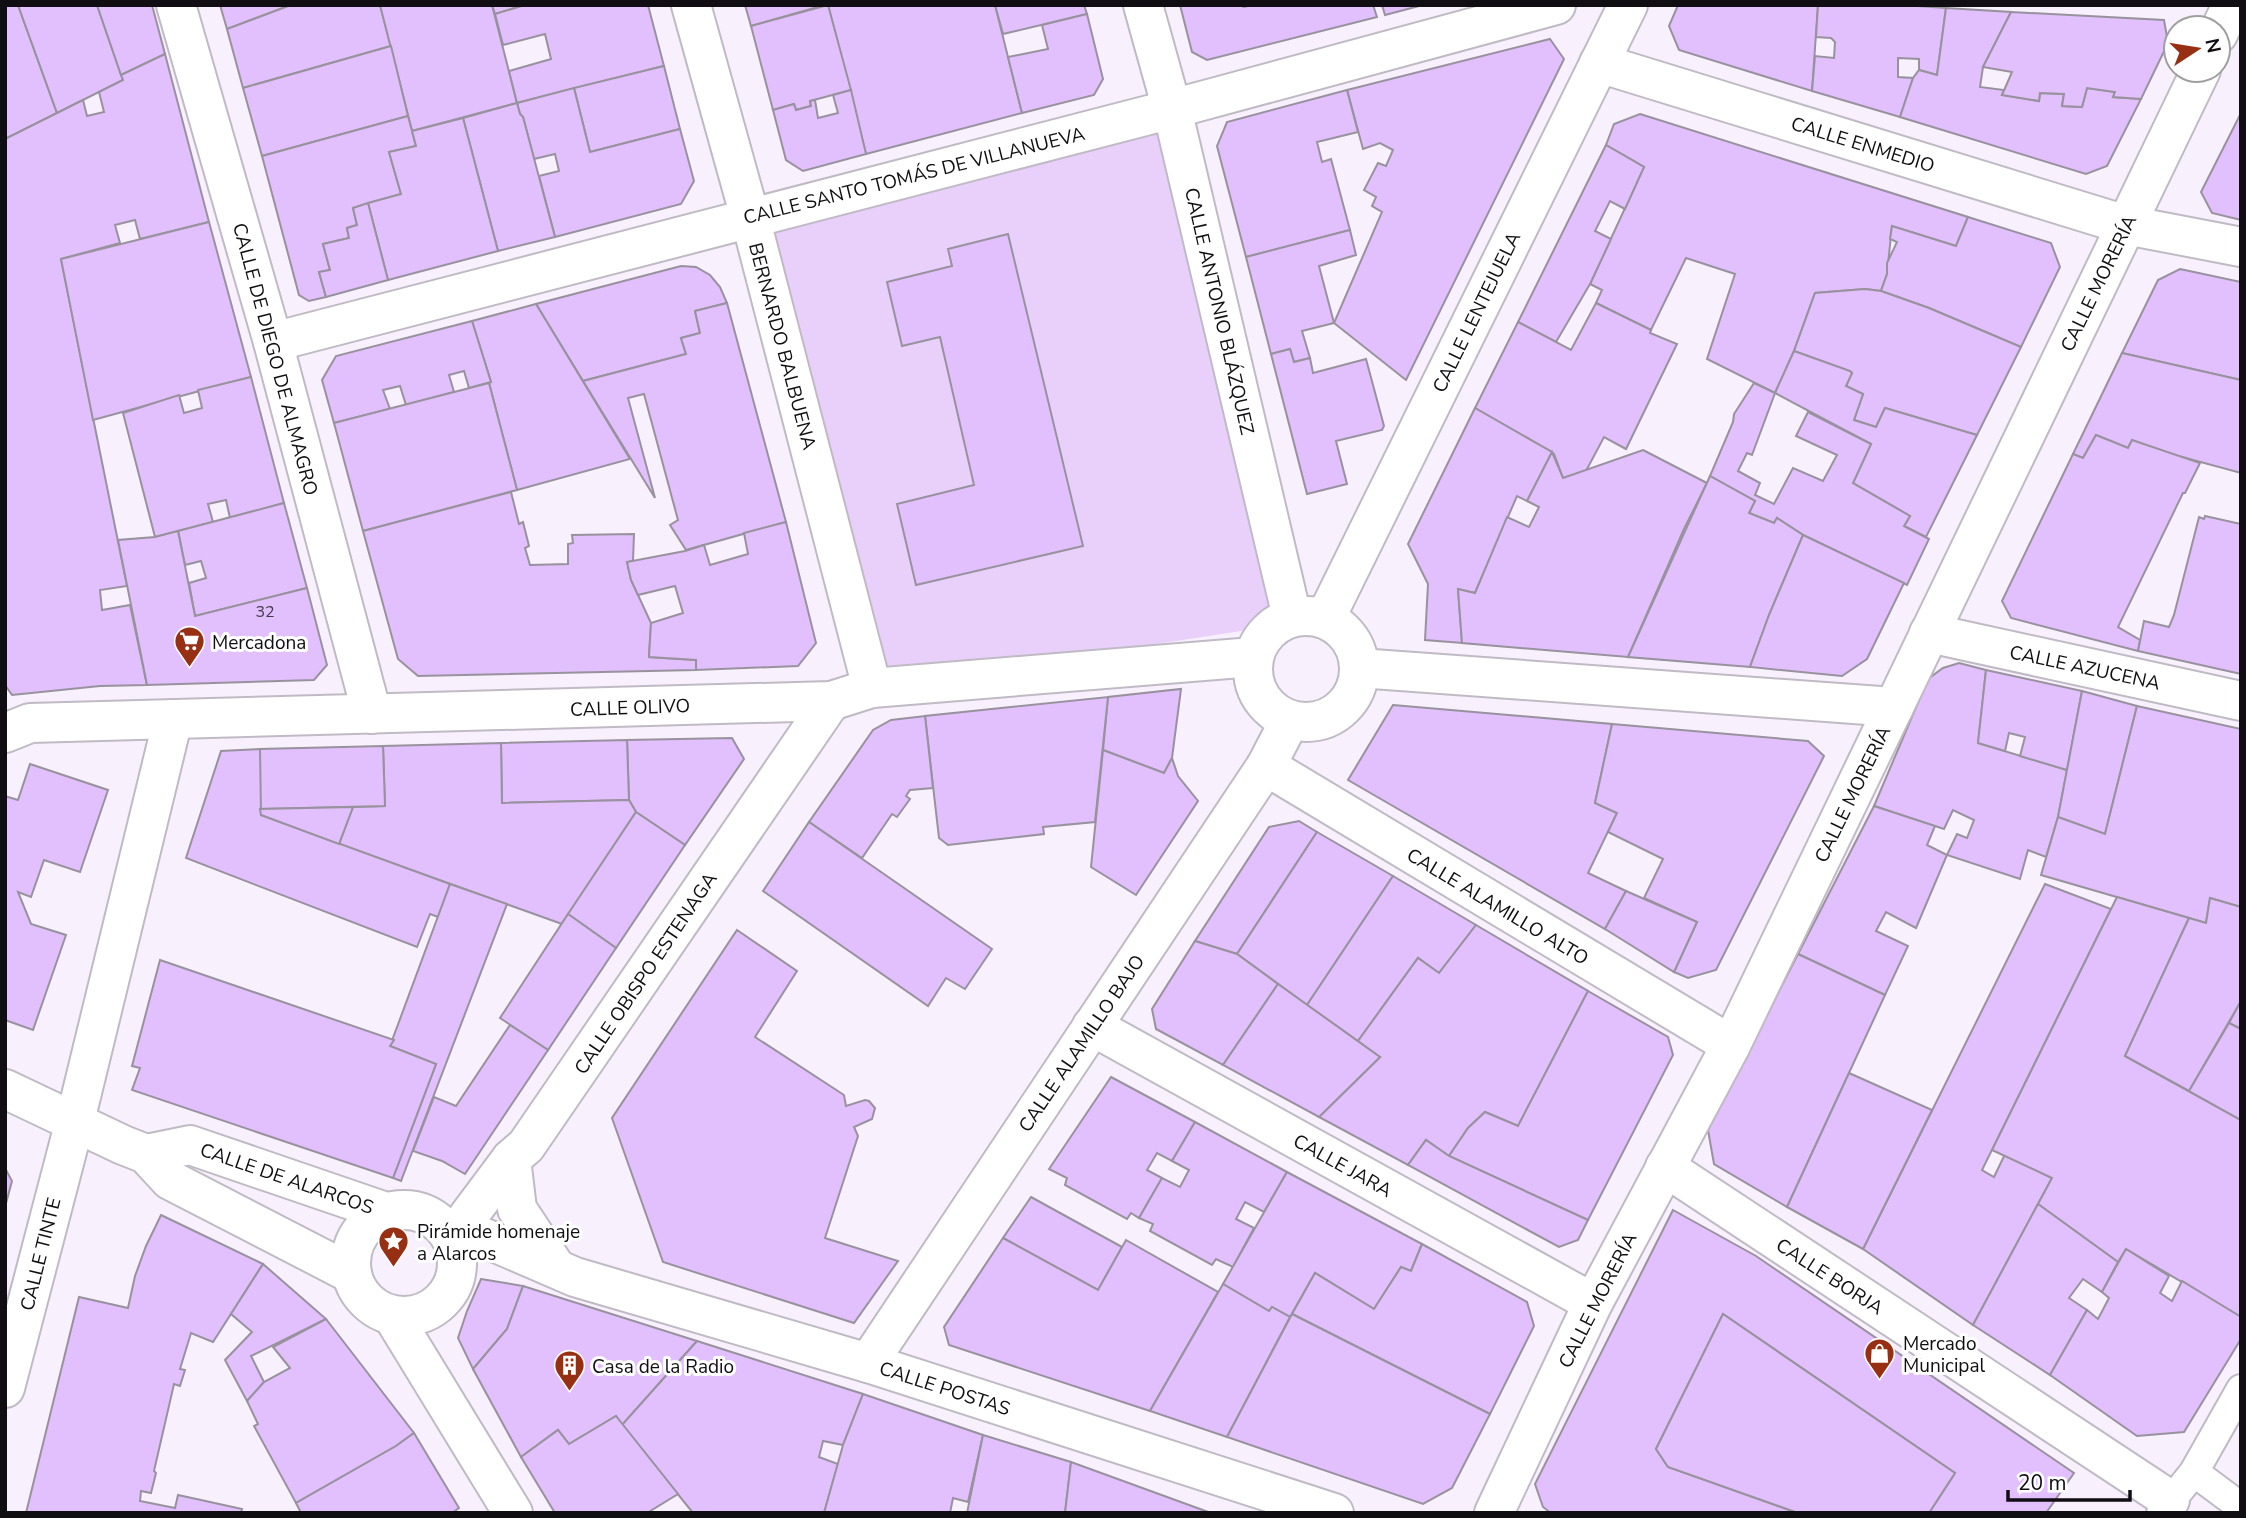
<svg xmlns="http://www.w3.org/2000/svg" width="2246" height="1518" font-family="'Nunito Sans',sans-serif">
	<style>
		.green { fill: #e8d0fb }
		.building { fill: #e2bffd; stroke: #98929e; stroke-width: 2 }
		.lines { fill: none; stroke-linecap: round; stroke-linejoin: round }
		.pedestrian-casing { stroke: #c0bac5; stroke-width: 32 }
		.minor-casing { stroke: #c0bac5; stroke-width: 42 }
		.pedestrian { stroke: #fff; stroke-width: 28 }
		.minor { stroke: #fff; stroke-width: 38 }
		.labels { text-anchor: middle; stroke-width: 6; stroke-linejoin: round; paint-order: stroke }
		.number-label { font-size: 16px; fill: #443a4d }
		.street-label { font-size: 19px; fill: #100e12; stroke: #fff }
		.poi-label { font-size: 19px; fill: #100e12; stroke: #fff; text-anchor: start }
	</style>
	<rect width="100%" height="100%" fill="#f8f1fd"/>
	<!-- green -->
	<polygon class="green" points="1172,109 1273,626 872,688 750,217"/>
	<!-- building -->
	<g class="building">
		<polygon points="5,5 18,5 57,113 5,139"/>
		<polygon points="18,5 97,5 123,80 57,113"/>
		<polygon points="97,5 152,5 165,54 121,75"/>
		<polygon points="220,5 291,5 227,29"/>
		<polygon points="291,5 380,5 391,46 243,88 227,29"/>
		<polygon points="380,5 492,5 517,103 412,131"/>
		<polygon points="492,5 525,5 495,14"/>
		<polygon points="648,5 664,66 517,103 509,71 551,59 545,34 503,45 495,14 525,5"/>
		<polygon points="745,5 825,5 751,26"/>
		<polygon points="828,5 995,5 1022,113 866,154"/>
		<polygon points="828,5 851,90 810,101 811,106 796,110 794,104 773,110 751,26"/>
		<polygon points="995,5 1084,5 1087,14 1003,34"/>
		<polygon points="1180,5 1240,5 1244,7 1252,5 1373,5 1377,17 1207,60 1192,52"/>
		<polygon points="1382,5 1423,5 1385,15"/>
		<polygon points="1678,5 1818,5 1812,91 1679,50 1669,26"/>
		<polygon points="1818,5 1903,5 1946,8 1937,75 1919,70 1919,59 1898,58 1898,77 1913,78 1900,117 1812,91 1815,56 1834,58 1835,42 1831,38 1816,37"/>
		<polygon points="1946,8 2011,12 1983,67 1980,87 2004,90 2002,95 2039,101 2040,93 2064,94 2062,106 2082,107 2087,88 2115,92 2113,97 2141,99 2107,166 2086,174 1900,117 1913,78 1919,70 1937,75"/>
		<polygon points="2011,12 2164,20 2168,43 2141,99 2113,97 2115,92 2087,88 2082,107 2062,106 2064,94 2040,93 2039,101 2002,95 2012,72 1983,67"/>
		<polygon points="1087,14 1103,79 1094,95 1022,113 1008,57 1048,49 1042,25"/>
		<polygon points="1550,39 1564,59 1406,380 1334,323 1382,212 1372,206 1376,197 1364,190 1378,163 1386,166 1393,150 1380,143 1363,149 1347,90"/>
		<polygon points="391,46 408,116 262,156 243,88"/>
		<polygon points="165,54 209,222 140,239 135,220 115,225 120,243 61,259 127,586 100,590 102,610 130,605 147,685 100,686 12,695 5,685 5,139 83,100 87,116 104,112 99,92 123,80 121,75"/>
		<polygon points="664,66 680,129 590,152 574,88"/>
		<polygon points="574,88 590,152 680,129 694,181 681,204 555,237 539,176 559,171 555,154 534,159 523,117 520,114 517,103"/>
		<polygon points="851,90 866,154 803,171 786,160 773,110 794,104 796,110 811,106 810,101 815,100 818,118 838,113 833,95"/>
		<polygon points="1347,90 1358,132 1317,142 1322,162 1331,159 1350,230 1246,257 1217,146 1227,122"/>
		<polygon points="517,103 520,114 523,117 555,237 498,251 463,118"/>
		<polygon points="2241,113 2241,220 2212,213 2201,192"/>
		<polygon points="1640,114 1968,217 1956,246 1892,226 1887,274 1881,291 1865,289 1815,293 1794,351 1775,393 1707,359 1735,274 1686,258 1651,330 1596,303 1602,290 1590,284 1644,167 1606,145 1614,124"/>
		<polygon points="408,116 416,146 389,152 401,194 353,208 357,225 347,228 349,238 323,244 330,270 319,272 326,297 309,301 299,295 262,156"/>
		<polygon points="463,118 498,251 388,280 368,203 401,194 389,152 416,146 412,131"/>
		<polygon points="1606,145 1644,167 1625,209 1610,201 1595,231 1611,239 1590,284 1556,342 1518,322"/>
		<polygon points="368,203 388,280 326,297 319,272 330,270 323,244 349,238 347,228 357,225 353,208"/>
		<polygon points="1968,217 2051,243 2060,267 2021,347 1929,308 1881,291 1887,274 1887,263 1897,242 1890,239 1892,226 1956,246"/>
		<polygon points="209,222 251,377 93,420 61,259"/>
		<polygon points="1350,230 1356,255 1319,266 1334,323 1302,331 1310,358 1294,362 1290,349 1271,354 1246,257"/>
		<polygon points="1008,234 1083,546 916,585 897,504 974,485 940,337 902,346 887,282 952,266 948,249"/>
		<polygon points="681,266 696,267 710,275 720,287 727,303 695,311 700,333 681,338 686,354 583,381 536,304"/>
		<polygon points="2180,269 2241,282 2241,380 2122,353 2158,280"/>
		<polygon points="1865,289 1881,291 1929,308 2021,347 1977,435 1885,408 1876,427 1854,420 1863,394 1846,386 1852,373 1850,371 1794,351 1815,293"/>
		<polygon points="727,303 786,522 686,550 670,525 678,520 644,394 628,398 655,498 583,381 686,354 681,338 700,333 695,311"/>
		<polygon points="1596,303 1651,330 1650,333 1677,344 1626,449 1604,437 1586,471 1563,478 1554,454 1475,408 1518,322 1571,350"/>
		<polygon points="536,304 630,459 517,490 489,383 491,382 472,321"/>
		<polygon points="472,321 491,382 469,388 464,371 449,375 454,392 406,405 400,386 383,390 390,409 334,423 322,380 336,356"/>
		<polygon points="1290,349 1294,362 1310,358 1313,373 1366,359 1384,426 1382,430 1336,441 1347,484 1307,494 1271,354"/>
		<polygon points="1794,351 1850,371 1852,373 1846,386 1863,394 1854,420 1876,427 1885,408 1977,435 1926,537 1904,526 1910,516 1853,483 1871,444 1775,393"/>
		<polygon points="2122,353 2241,380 2241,473 2160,451 2132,440 2128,448 2096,435 2083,458 2073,454"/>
		<polygon points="251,377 284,503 230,518 226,500 208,504 213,522 155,537 123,413 179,395 184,413 202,408 198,390"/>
		<polygon points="489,383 517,490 363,531 334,423"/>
		<polygon points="1754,383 1775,393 1752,455 1747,453 1738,471 1760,483 1755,495 1774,504 1793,468 1823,481 1837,455 1796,436 1808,412 1871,444 1853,483 1910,516 1904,526 1929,539 1907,585 1803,535 1777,518 1774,523 1749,513 1755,501 1710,476 1733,422 1734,414"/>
		<polygon points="1475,408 1552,452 1527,501 1517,496 1475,593 1458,589 1462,643 1425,640 1428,584 1408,544"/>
		<polygon points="2096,435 2128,448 2132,440 2200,463 2185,493 2183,493 2118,627 2140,640 2138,651 2011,618 2002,601 2073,454 2083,458"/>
		<polygon points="1643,450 1707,483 1684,529 1628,657 1462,643 1458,589 1475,593 1507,517 1529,527 1539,507 1527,501 1552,452 1563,478"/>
		<polygon points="1710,476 1755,501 1749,513 1774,523 1777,518 1803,535 1769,615 1750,667 1628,657"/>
		<polygon points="511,492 519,524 523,522 529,546 525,548 530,565 568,564 568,544 573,543 572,535 634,534 633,561 627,562 631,580 651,623 649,657 696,660 696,670 418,676 398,659 363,531"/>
		<polygon points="284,503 307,588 195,616 189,583 206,578 201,561 185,565 178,531"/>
		<polygon points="2205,516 2241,524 2241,674 2138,651 2144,621 2169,627 2174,615 2199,517 2204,519"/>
		<polygon points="786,522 816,643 798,666 696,670 696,660 649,657 651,623 683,613 675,586 638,595 631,580 627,562 685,551 704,545 710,565 748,554 744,533"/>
		<polygon points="178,531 195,616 307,588 327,665 314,680 147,685 118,540 155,537"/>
		<polygon points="1803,535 1904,583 1867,659 1842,676 1750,667 1769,615"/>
		<polygon points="1959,663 1986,670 1978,743 2067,770 2058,817 2046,857 2028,850 2020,879 1947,855 1957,834 1967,838 1974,820 1953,810 1944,829 1874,806 1928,679 1943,668"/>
		<polygon points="1986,670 2082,691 2067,770 2020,756 2025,737 2009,733 2005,751 1978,743"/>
		<polygon points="1181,689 1172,758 1164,773 1103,750 1108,697"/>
		<polygon points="2082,691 2137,706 2105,834 2058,817"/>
		<polygon points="1108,697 1095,822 1043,827 1044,834 948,845 939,838 925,716"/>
		<polygon points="1393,705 1612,724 1595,803 1617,813 1588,873 1626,891 1605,929 1348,780"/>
		<polygon points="2137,706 2241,729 2241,907 2210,898 2206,923 2041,875 2058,817 2105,834"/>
		<polygon points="925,716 933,788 910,790 906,796 910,799 897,817 892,814 862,858 809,822 873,730 891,720"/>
		<polygon points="1612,724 1808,741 1824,756 1716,970 1688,978 1674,972 1697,922 1644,898 1663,859 1608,832 1617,813 1595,803"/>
		<polygon points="732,738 744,759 685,845 636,812 629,800 627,740"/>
		<polygon points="627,740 629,800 502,803 501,743"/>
		<polygon points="501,743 502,803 629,800 636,812 562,924 339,844 353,807 385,806 383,746"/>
		<polygon points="383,746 385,806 260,809 260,749"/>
		<polygon points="260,749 261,815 450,884 438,917 430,914 417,947 186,858 221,751"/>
		<polygon points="1103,750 1164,773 1172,758 1178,776 1198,801 1136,895 1091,867"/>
		<polygon points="30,764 108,790 80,872 44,860 31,897 18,892 31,924 66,935 33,1030 5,1020 5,796 18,800"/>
		<polygon points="1874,806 1935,826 1927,845 1947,855 1916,928 1886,912 1876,931 1908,946 1885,995 1798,954"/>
		<polygon points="353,807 339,844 261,815 260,809"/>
		<polygon points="636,812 685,845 616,948 568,914"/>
		<polygon points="1299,821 1317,832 1237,954 1195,941 1269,827"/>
		<polygon points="809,822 992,949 965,989 946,978 928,1006 763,891"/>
		<polygon points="1317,832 1393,876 1307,1005 1237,954"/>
		<polygon points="1393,876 1476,925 1439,973 1418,958 1358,1041 1307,1005"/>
		<polygon points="450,884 507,904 401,1181 393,1178 436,1064 390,1046"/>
		<polygon points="2045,884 2111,909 1982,1170 1994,1177 2005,1154 2052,1178 1973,1325 1863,1249"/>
		<polygon points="1626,891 1697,922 1674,972 1605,929"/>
		<polygon points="2117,897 2189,918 2125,1056 2241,1120 2241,1317 2126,1249 2118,1262 2038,1204 2052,1178 1992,1150"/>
		<polygon points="2210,898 2241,907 2241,1001 2189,1091 2125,1056 2189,918 2206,923"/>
		<polygon points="568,914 616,948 548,1050 500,1018"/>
		<polygon points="1476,925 1588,991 1518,1126 1485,1112 1468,1128 1449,1156 1426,1140 1408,1165 1319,1117 1380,1057 1358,1041 1418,958 1439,973"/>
		<polygon points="737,930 797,971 755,1037 844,1095 846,1106 865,1100 869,1101 875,1108 872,1119 854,1127 858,1136 825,1238 898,1261 854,1323 663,1262 612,1118"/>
		<polygon points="1195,941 1237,954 1278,984 1223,1065 1156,1029 1152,1009"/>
		<polygon points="1798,954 1885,995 1787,1207 1714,1164 1708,1130"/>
		<polygon points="160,960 394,1040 390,1046 436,1064 393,1178 132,1090 140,1068 132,1066"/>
		<polygon points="1278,984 1380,1057 1319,1117 1223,1065"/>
		<polygon points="1588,991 1668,1037 1673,1055 1588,1220 1449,1156 1468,1128 1485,1112 1518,1126"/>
		<polygon points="2241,1001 2241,1029 2229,1023"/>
		<polygon points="2229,1023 2241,1029 2241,1120 2189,1091"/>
		<polygon points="510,1025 548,1050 465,1174 442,1161 413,1151 434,1097 456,1106"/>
		<polygon points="1849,1073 1932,1110 1863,1249 1787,1207"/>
		<polygon points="1111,1077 1195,1122 1172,1161 1157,1153 1147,1170 1162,1178 1139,1218 1131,1213 1127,1219 1065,1185 1067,1178 1049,1169"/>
		<polygon points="1195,1122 1287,1172 1264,1212 1245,1202 1236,1219 1254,1228 1233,1267 1216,1259 1212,1265 1150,1231 1153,1224 1139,1218 1162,1178 1180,1187 1189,1170 1172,1161"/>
		<polygon points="1426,1140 1449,1156 1588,1220 1578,1240 1559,1247 1408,1165"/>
		<polygon points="5,1168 12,1181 5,1207"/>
		<polygon points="1287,1172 1422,1244 1411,1271 1401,1267 1374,1309 1315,1273 1290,1317 1272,1307 1269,1311 1223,1284"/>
		<polygon points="1031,1197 1122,1247 1098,1290 1003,1238"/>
		<polygon points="2038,1204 2118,1262 2102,1292 2083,1279 2069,1298 2087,1310 2050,1375 1973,1325"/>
		<polygon points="1673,1210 1756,1256 2074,1473 2046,1513 1929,1513 1955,1473 1723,1314 1656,1449 1668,1467 1798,1513 1551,1513 1543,1507 1535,1484"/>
		<polygon points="161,1215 263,1264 213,1342 191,1333 180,1369 185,1370 180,1386 174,1384 154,1471 156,1473 151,1493 141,1491 140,1501 175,1508 178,1495 242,1509 241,1513 26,1513 79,1297 128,1308 135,1276 146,1246"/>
		<polygon points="1003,1238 1098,1290 1126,1240 1218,1292 1150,1411 949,1345 944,1327"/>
		<polygon points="1422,1244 1527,1302 1534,1326 1490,1414 1292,1314 1315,1273 1374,1309 1401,1267 1411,1271"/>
		<polygon points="2126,1249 2169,1276 2160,1293 2172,1301 2182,1281 2241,1317 2241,1339 2184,1432 2137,1436 2050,1375 2087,1310 2098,1319 2109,1298 2102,1292"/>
		<polygon points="263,1264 326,1319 251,1356 264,1382 247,1401 225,1360 252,1332 231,1314"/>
		<polygon points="481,1279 523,1286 507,1329 473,1369 458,1338 467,1311"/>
		<polygon points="1223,1284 1269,1311 1272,1307 1290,1317 1227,1437 1150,1411"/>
		<polygon points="523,1286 697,1341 622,1425 616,1416 569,1444 558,1430 521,1457 473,1369 507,1329"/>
		<polygon points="1292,1314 1490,1414 1452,1488 1423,1504 1227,1437"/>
		<polygon points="1723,1314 1955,1473 1929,1513 1798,1513 1668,1467 1656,1449"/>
		<polygon points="326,1319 414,1433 396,1446 296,1503 254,1426 258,1424 247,1401 264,1382 290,1368 273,1347"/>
		<polygon points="697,1341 863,1394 843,1445 823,1441 819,1457 838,1464 824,1513 693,1513 622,1425"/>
		<polygon points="863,1394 983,1435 968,1502 953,1498 950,1513 824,1513 843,1445"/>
		<polygon points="616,1416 678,1494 647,1513 555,1513 521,1457 558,1430 569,1444"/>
		<polygon points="414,1433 459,1508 452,1513 301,1513 296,1503 396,1446"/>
		<polygon points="983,1435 1071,1462 1065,1513 967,1513"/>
		<polygon points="1071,1462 1211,1513 1065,1513"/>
	</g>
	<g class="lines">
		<defs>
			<g id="pedestrian">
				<polyline points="2194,1472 2241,1507"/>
				<polyline points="2161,1513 2194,1472 2241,1389"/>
			</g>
			<g id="minor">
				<polyline points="176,5 273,342 372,714"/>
				<polyline points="691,5 750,217 872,688"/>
				<polyline points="1143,5 1172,109 1292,617"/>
				<polyline points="2218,34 2232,5"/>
				<polyline points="1599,63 2126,225 2241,247"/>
				<polyline points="273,342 1172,109 1556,5"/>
				<circle cx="1306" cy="669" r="53"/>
				<polyline points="1325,619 1628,5"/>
				<polyline points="1929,633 2241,701"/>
				<polyline points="1359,668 1894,707"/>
				<polyline points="5,733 30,723 831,701 872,688 1253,657"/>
				<polyline points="1266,766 1731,1045"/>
				<polyline points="1092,1026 1593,1303"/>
				<polyline points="5,1089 123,1145 146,1154 170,1180 352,1274"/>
				<polyline points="146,1154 190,1145 386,1212"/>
				<polyline points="511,1159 517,1209 556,1268"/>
				<polyline points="1665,1167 2170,1500"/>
				<circle cx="404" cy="1263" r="53"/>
				<polyline points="459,1227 575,1277 868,1363 1334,1513"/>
				<polyline points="452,1238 511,1159 526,1146 831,701"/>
				<polyline points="392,1315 513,1513"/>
				<polyline points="868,1363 1266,766 1290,720"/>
				<polyline points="5,1388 75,1121 173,719"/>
				<polyline points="1494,1513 1593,1303 1731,1045 2201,70"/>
			</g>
		</defs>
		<!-- pedestrian casing -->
		<use href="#pedestrian" class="pedestrian-casing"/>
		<!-- minor casing -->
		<use href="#minor" class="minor-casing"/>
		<!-- pedestrian -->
		<use href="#pedestrian" class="pedestrian"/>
		<!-- minor -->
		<use href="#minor" class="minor"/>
	</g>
	<!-- icons -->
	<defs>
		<symbol id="supermarket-pin" viewBox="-11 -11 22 30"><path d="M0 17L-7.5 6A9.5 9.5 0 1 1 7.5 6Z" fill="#972f13" stroke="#fff"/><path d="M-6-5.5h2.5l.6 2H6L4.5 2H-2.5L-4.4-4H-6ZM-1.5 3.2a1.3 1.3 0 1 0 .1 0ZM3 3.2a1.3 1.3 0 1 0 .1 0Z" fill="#fff"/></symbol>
		<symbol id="sight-pin" viewBox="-11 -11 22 30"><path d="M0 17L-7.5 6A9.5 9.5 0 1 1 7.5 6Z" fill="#972f13" stroke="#fff"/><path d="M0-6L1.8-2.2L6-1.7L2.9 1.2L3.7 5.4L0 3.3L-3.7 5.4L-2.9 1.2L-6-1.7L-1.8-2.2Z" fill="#fff"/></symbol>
		<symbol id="shop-pin" viewBox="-11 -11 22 30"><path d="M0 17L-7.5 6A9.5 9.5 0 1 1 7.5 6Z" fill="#972f13" stroke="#fff"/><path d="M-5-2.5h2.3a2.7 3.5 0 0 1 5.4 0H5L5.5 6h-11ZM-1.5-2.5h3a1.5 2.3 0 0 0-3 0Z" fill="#fff"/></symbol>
		<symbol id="building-pin" viewBox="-11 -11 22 30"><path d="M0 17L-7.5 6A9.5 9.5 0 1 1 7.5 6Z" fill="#972f13" stroke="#fff"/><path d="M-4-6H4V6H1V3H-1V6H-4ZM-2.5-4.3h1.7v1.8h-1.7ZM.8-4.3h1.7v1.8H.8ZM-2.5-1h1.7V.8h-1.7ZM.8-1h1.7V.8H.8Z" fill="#fff"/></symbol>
	</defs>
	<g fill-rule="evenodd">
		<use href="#supermarket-pin" x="172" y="624" width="35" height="47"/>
		<use href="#sight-pin" x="376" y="1224" width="35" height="47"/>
		<use href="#shop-pin" x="1862" y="1336" width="35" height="47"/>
		<use href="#building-pin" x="552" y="1348" width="35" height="47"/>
	</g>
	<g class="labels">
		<!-- number labels -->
		<g class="number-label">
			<text x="265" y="617">32</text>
		</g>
		<!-- street labels -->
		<g class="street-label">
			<text transform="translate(1863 144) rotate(17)" y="7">CALLE ENMEDIO</text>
			<text transform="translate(914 175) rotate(-14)" y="7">CALLE SANTO TOMÁS DE VILLANUEVA</text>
			<text transform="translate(2098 283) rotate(-64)" y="7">CALLE MORERÍA</text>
			<text transform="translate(1220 311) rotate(77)" y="7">CALLE ANTONIO BLÁZQUEZ</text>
			<text transform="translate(1476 312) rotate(-64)" y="7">CALLE LENTEJUELA</text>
			<text transform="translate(783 346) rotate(75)" y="7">BERNARDO BALBUENA</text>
			<text transform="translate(276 359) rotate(75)" y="7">CALLE DE DIEGO DE ALMAGRO</text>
			<text transform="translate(2085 667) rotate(12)" y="7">CALLE AZUCENA</text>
			<text transform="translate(630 707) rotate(-2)" y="7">CALLE OLIVO</text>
			<text transform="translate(1852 794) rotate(-64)" y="7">CALLE MORERÍA</text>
			<text transform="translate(1498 906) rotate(31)" y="7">CALLE ALAMILLO ALTO</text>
			<text transform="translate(645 973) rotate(-56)" y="7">CALLE OBISPO ESTENAGA</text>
			<text transform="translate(1081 1043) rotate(-56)" y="7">CALLE ALAMILLO BAJO</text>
			<text transform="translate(1343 1165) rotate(29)" y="7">CALLE JARA</text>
			<text transform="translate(287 1178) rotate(19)" y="7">CALLE DE ALARCOS</text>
			<text transform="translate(40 1254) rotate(-76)" y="7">CALLE TINTE</text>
			<text transform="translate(1830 1276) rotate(33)" y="7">CALLE BORJA</text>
			<text transform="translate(1597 1300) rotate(-63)" y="7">CALLE MORERÍA</text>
			<text transform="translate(945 1388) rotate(18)" y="7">CALLE POSTAS</text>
		</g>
		<!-- poi labels -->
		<g class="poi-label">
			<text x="212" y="649">Mercadona</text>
			<text x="417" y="1238">Pirámide homenaje<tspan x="417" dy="22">a Alarcos</tspan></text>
			<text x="1903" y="1350">Mercado<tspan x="1903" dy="22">Municipal</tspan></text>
			<text x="592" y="1373">Casa de la Radio</text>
		</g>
	</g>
	<!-- border -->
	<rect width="2246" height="1518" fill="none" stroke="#100e12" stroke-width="14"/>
	<!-- north arrow -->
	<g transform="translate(2197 49) rotate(78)"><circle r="33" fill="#ffffff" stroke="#9f9fa0" stroke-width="2"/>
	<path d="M0-5L12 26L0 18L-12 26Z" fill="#972f13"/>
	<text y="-10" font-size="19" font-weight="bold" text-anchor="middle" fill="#100e12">N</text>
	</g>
	<!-- scale -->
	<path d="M2008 1490v10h122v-10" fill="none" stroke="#100e12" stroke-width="3.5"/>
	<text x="2018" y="1490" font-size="21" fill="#100e12" stroke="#ffffff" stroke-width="5" paint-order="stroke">20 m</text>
</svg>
